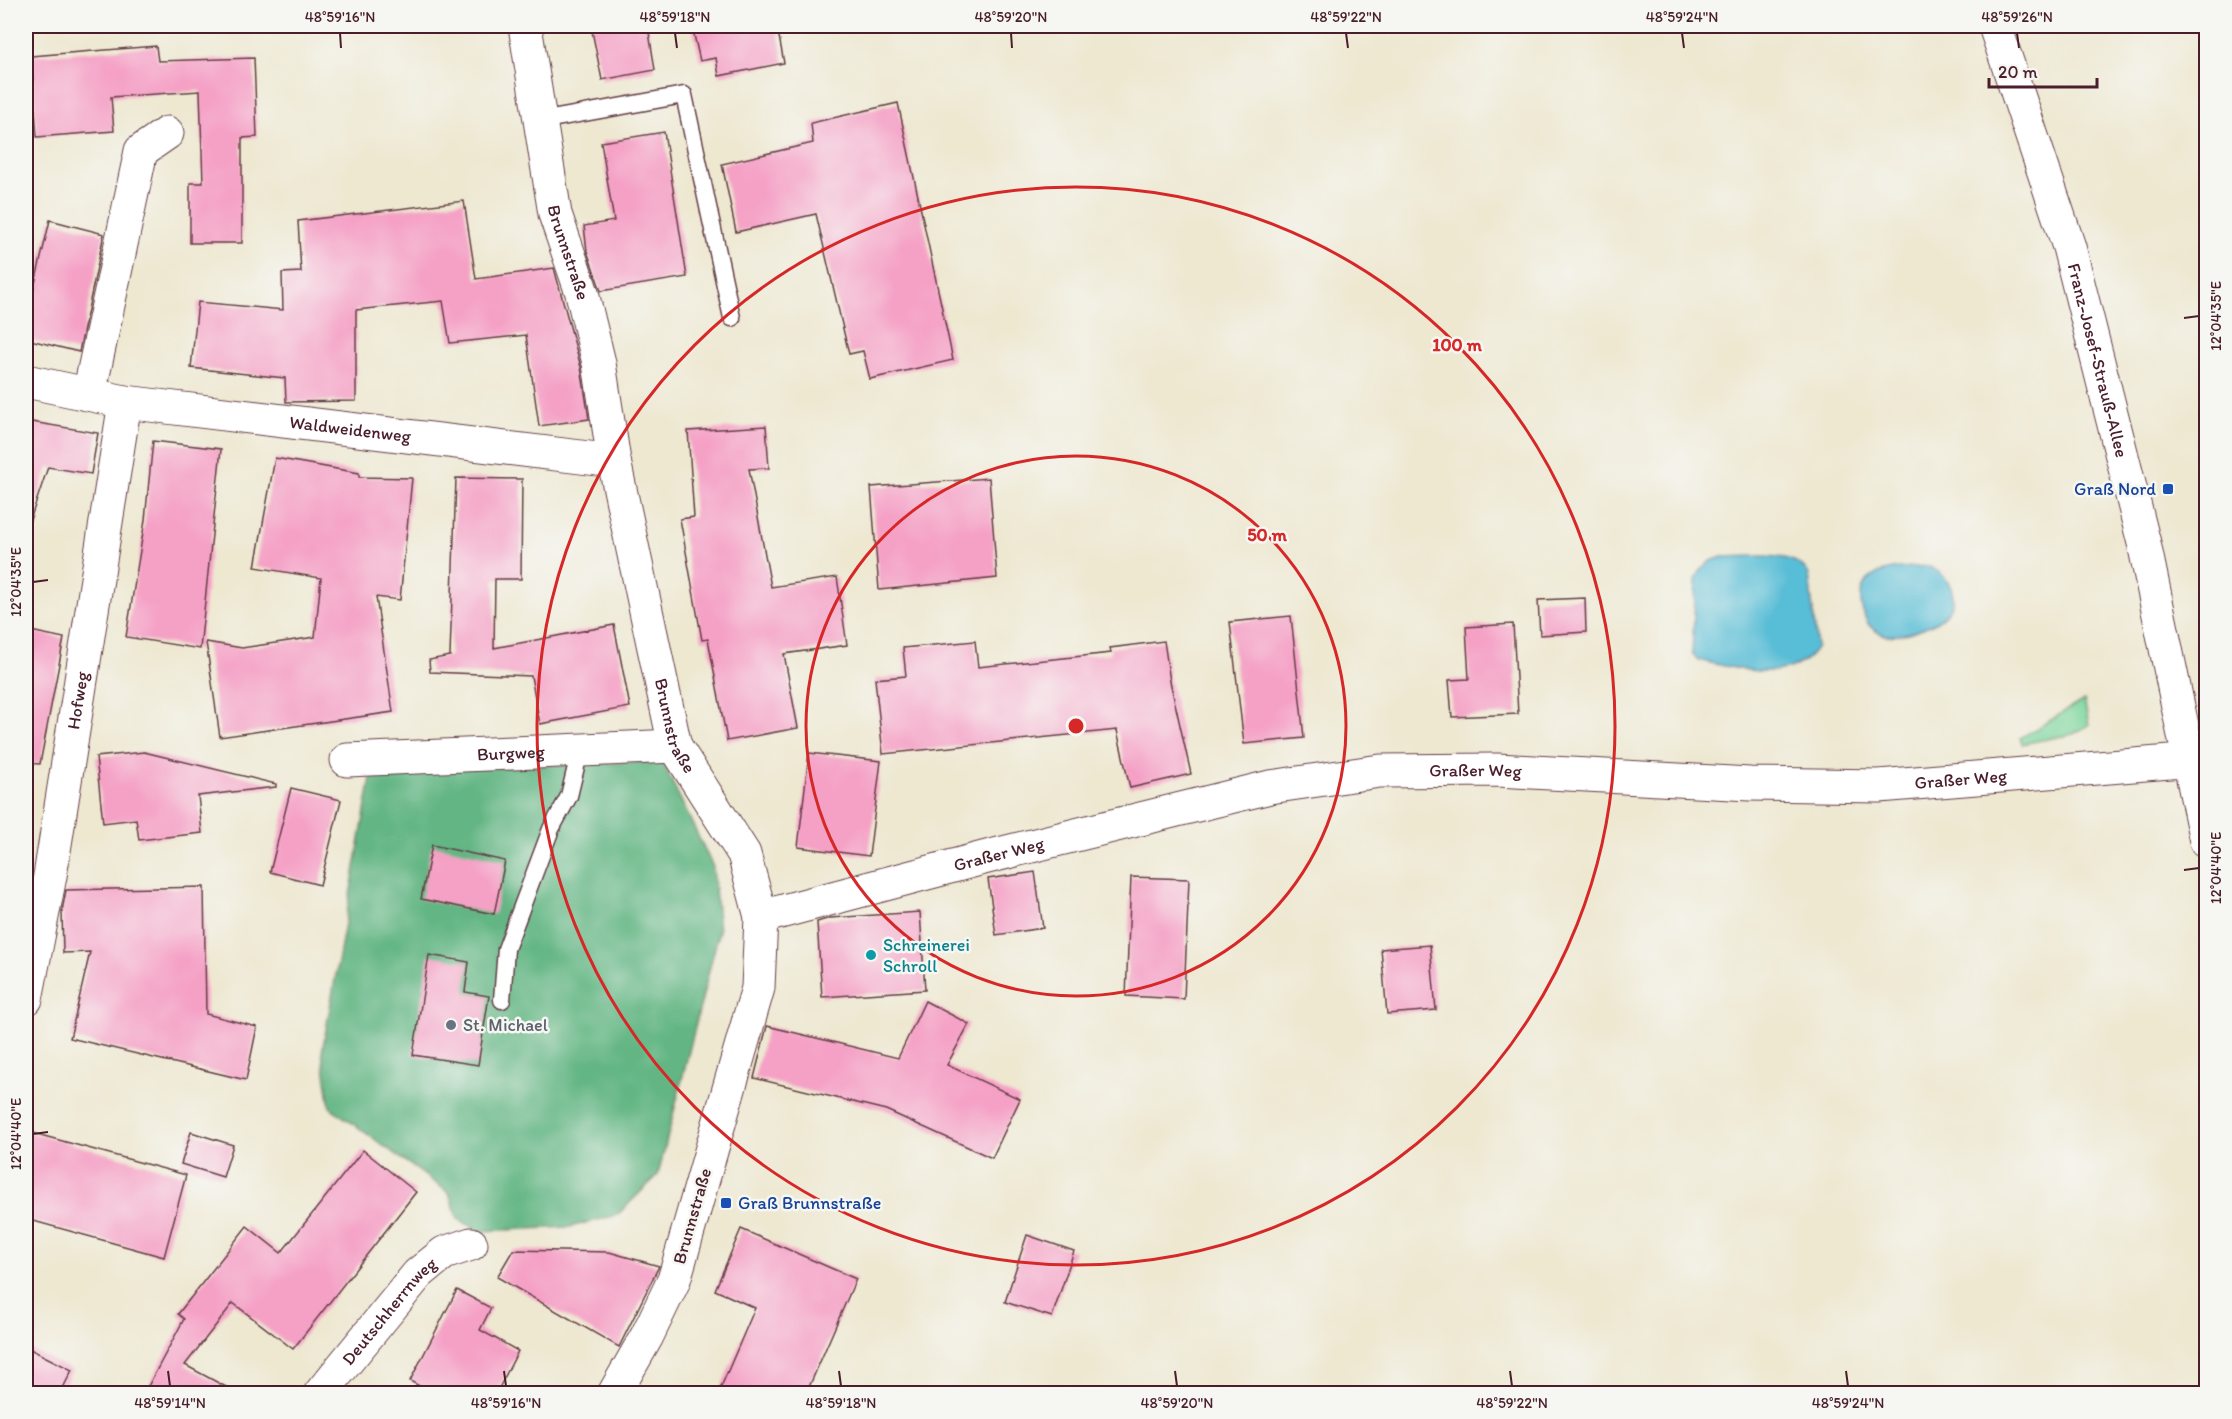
<svg xmlns="http://www.w3.org/2000/svg" width="2232" height="1419" font-family="Itim,sans-serif">
	<style>
		.green { fill: #7bd59c; stroke: #627a64; stroke-width: 1.5 }
		.forest { fill: #64b684; stroke: #576a58; stroke-width: 1.5 }
		.water { fill: #58bdd6; stroke: #516e80; stroke-width: 1.5 }
		.building { fill: #f5a1c6 }
		.lines { fill: none; stroke-linecap: round; stroke-linejoin: round }
		.lane-casing { stroke: #633d44; stroke-width: 19 }
		.street-casing { stroke: #633d44; stroke-width: 35 }
		.secondary-casing { stroke: #633d44; stroke-width: 35 }
		.lane { stroke: #fff; stroke-width: 16 }
		.street { stroke: #fff; stroke-width: 33 }
		.secondary { stroke: #fff; stroke-width: 33 }
		.ticks { fill: none; stroke: #4a1f2b; stroke-width: 2 }
		.ring { fill: none; stroke: #d62828; stroke-width: 3 }
		.transit-dot { fill: #1a4fb4; stroke: #f6f6f2; stroke-width: 2 }
		.culture-dot { fill: #0f9aa8; stroke: #f6f6f2; stroke-width: 2 }
		.worship-dot { fill: #6b7280; stroke: #f6f6f2; stroke-width: 2 }
		.labels { text-anchor: middle; stroke-width: 5; stroke-linejoin: round; paint-order: stroke }
		.street-label { font-size: 18px; fill: #4a1f2b; stroke: #f6f6f2 }
		.transit-label { font-size: 18px; fill: #164399; stroke: #f6f6f2; text-anchor: end }
		.culture-label { font-size: 18px; fill: #0d838f; stroke: #f6f6f2; text-anchor: start }
		.worship-label { font-size: 18px; fill: #5b616d; stroke: #f6f6f2; text-anchor: start }
		.centre { fill: #d62828; stroke: #f6f6f2; stroke-width: 3 }
		.ring-label { font-size: 18px; text-anchor: middle; font-weight: bold; fill: #d62828; stroke: #f6f6f2; stroke-width: 5; stroke-linejoin: round; paint-order: stroke }
		.neatline { fill: none; stroke: #4a1f2b; stroke-width: 2 }
		.ticks-label { font-size: 15px; text-anchor: middle; fill: #4a1f2b }
	</style>
	<rect width="100%" height="100%" fill="#f6f6f2"/>
	<filter id="ink" filterUnits="userSpaceOnUse"><feTurbulence type="fractalNoise" baseFrequency=".0167" numOctaves="2"/><feDisplacementMap in="SourceGraphic" scale="12" xChannelSelector="R" yChannelSelector="G"/><feConvolveMatrix kernelMatrix="1 2 1 2 8 2 1 2 1" color-interpolation-filters="sRGB"/></filter>
	<filter id="wash" filterUnits="userSpaceOnUse"><feTurbulence type="fractalNoise" baseFrequency=".008" numOctaves="4" result="noise"/><feDisplacementMap in="SourceGraphic" scale="24" xChannelSelector="R" yChannelSelector="G"/><feGaussianBlur stdDeviation="1.35" result="paint"/><feColorMatrix in="noise" values="0 0 0 0 0 0 0 0 0 0 0 0 0 0 0 0 0 1.4 0 .05"/><feComposite in="paint" operator="in"/></filter>
	<g filter="url(#wash)">
		<rect width="100%" height="100%" fill="#eee8d1"/>
		<!-- green -->
		<polygon class="green" points="2084,700 2089,725 2073,734 2022,744 2020,738"/>
		<!-- forest -->
		<polygon class="forest" points="662,761 713,867 719,931 658,1175 617,1215 570,1227 480,1231 458,1219 449,1193 330,1107 322,1052 372,772"/>
		<!-- water -->
		<g class="water">
			<path d="M1722,557c25,0 76,-8 87,18l8,72c-23,39 -84,21 -119,13l-6,-7 4,-73c5,-14 12,-19 26,-23z"/>
			<path d="M1927,566c18,6 35,28 20,46 -10,14 -52,29 -67,21 -12,-5 -15,-14 -18,-25 -9,-41 37,-40 65,-42z"/>
		</g>
		<g id="blocks">
			<!-- building -->
			<g class="building">
				<polygon points="591,26 648,26 655,70 602,80"/>
				<polygon points="692,26 777,26 784,63 719,76 716,58 700,61"/>
				<polygon points="156,46 158,61 254,58 257,137 242,138 242,243 190,243 190,183 203,183 200,91 111,97 114,131 37,137 31,56"/>
				<polygon points="898,103 953,360 870,379 863,351 849,354 816,214 736,232 722,164 813,143 811,123"/>
				<polygon points="664,132 687,277 601,291 587,251 584,226 614,221 601,142"/>
				<polygon points="464,201 476,279 554,268 581,367 589,419 539,426 526,335 450,343 443,301 356,310 356,401 286,402 285,378 191,368 198,302 283,310 282,273 301,272 298,221"/>
				<polygon points="50,220 104,234 79,352 26,339 26,321"/>
				<polygon points="26,421 98,433 91,474 48,467 30,520 26,519"/>
				<polygon points="766,426 769,468 749,469 771,587 837,577 847,645 784,654 798,728 727,741 708,639 702,640 680,519 694,517 688,431"/>
				<polygon points="153,441 221,449 200,649 126,637 145,520"/>
				<polygon points="275,458 359,473 359,477 412,478 400,600 376,597 393,712 220,737 206,642 242,648 315,637 321,578 255,567"/>
				<polygon points="456,478 522,479 521,579 495,579 494,648 614,625 630,707 540,724 531,676 430,672 429,660 450,656"/>
				<polygon points="989,478 997,578 879,590 871,487"/>
				<polygon points="1585,598 1586,632 1540,635 1538,600"/>
				<polygon points="1291,616 1304,738 1244,744 1230,622"/>
				<polygon points="1513,624 1518,714 1452,717 1449,680 1469,679 1466,627"/>
				<polygon points="26,630 64,638 40,764 26,763"/>
				<polygon points="975,641 978,667 1111,653 1110,648 1164,641 1170,681 1191,774 1130,788 1117,730 883,754 875,679 906,676 903,648"/>
				<polygon points="144,752 276,784 276,787 198,796 202,833 139,840 136,819 103,823 96,757"/>
				<polygon points="809,753 881,761 869,856 798,847"/>
				<polygon points="291,788 341,800 320,885 270,872"/>
				<polygon points="432,845 505,861 494,914 421,899"/>
				<polygon points="1035,872 1043,928 996,935 988,879"/>
				<polygon points="1131,877 1189,879 1184,999 1126,996"/>
				<polygon points="204,887 206,1014 257,1027 246,1080 70,1038 90,952 63,953 62,911 66,890"/>
				<polygon points="920,912 925,990 822,997 817,922 830,918"/>
				<polygon points="1430,945 1436,1010 1387,1014 1381,949"/>
				<polygon points="429,955 469,962 465,992 489,996 478,1065 413,1055"/>
				<polygon points="925,1001 969,1024 947,1065 1020,1099 992,1158 886,1110 754,1078 767,1026 898,1058"/>
				<polygon points="26,1131 186,1175 164,1257 26,1219"/>
				<polygon points="191,1132 233,1145 223,1177 181,1164"/>
				<polygon points="363,1150 416,1192 293,1349 233,1303 185,1365 239,1394 152,1394 146,1390 184,1319 178,1314 247,1226 281,1253"/>
				<polygon points="741,1229 856,1279 806,1394 718,1394 755,1308 715,1290"/>
				<polygon points="1027,1235 1074,1251 1052,1317 1005,1302"/>
				<polygon points="513,1250 609,1252 659,1266 619,1347 497,1277"/>
				<polygon points="457,1290 491,1308 480,1330 518,1351 496,1394 434,1394 410,1381"/>
				<polygon points="26,1347 72,1370 60,1394 26,1394"/>
			</g>
		</g>
	</g>
	<g filter="url(#ink)">
		<use href="#blocks" fill-opacity="0" stroke="#633d44" stroke-width="1.5"/>
		<g class="lines">
			<defs>
				<g id="lane">
					<polyline points="540,121 684,95 732,318"/>
					<polyline points="502,1000 506,949 551,829 569,796 580,750"/>
				</g>
				<g id="street">
					<path id="s1" d="M26,381l99,21 489,59"/>
					<polyline points="89,394 141,151 167,133"/>
					<path id="s2" d="M347,760l328,-14"/>
					<path id="s3" d="M26,999l24,-123 75,-474"/>
					<path id="s4" d="M320,1394l98,-120 26,-21 27,-9"/>
				</g>
				<g id="secondary">
					<path id="s5" d="M525,26l30,188 27,79 17,70 15,98 61,285 69,108 17,63 -3,71 -84,292 -27,56 -33,58"/>
					<path id="s6" d="M1995,26l74,221 75,296 62,298"/>
					<path id="s7" d="M761,917l226,-60 283,-70 110,-16 117,-1 253,14 129,2 327,-27"/>
				</g>
			</defs>
			<!-- lane casing -->
			<use href="#lane" class="lane-casing"/>
			<!-- street casing -->
			<use href="#street" class="street-casing"/>
			<!-- secondary casing -->
			<use href="#secondary" class="secondary-casing"/>
			<!-- lane -->
			<use href="#lane" class="lane"/>
			<!-- street -->
			<use href="#street" class="street"/>
			<!-- secondary -->
			<use href="#secondary" class="secondary"/>
		</g>
	</g>
	<!-- ticks -->
	<path class="ticks" d="M340,33l1,15M675,33l2,15M1011,33l1,15M1346,33l2,15M1682,33l2,15M2017,33l2,15M2184,318l15,-2M33,582l15,-2M2184,870l15,-2M33,1134l15,-2M168,1371l2,15M504,1371l2,15M839,1371l2,15M1175,1371l2,15M1510,1371l2,15M1846,1371l2,15"/>
	<!-- distance rings -->
	<g class="ring">
		<circle cx="1076" cy="726" r="270"/>
		<circle cx="1076" cy="726" r="539"/>
	</g>
	<!-- markers -->
	<g class="transit-dot">
		<rect x="2162" y="483" width="12" height="12" rx="3"/>
		<rect x="720" y="1197" width="12" height="12" rx="3"/>
	</g>
	<circle class="culture-dot" cx="871" cy="955" r="6"/>
	<circle class="worship-dot" cx="451" cy="1025" r="6"/>
	<g class="labels">
		<!-- street labels -->
		<g class="street-label">
			<text dy="6" stroke="none"><textPath href="#s5" startOffset="231">Brunnstraße</textPath></text>
			<text dy="6" stroke="none"><textPath href="#s6" startOffset="350">Franz-Josef-Strauß-Allee</textPath></text>
			<text dy="6" stroke="none"><textPath href="#s1" startOffset="328">Waldweidenweg</textPath></text>
			<text dy="6" stroke="none"><textPath href="#s3" startOffset="303">Hofweg</textPath></text>
			<text dy="6" stroke="none"><textPath href="#s5" startOffset="717">Brunnstraße</textPath></text>
			<text dy="6" stroke="none"><textPath href="#s2" startOffset="164">Burgweg</textPath></text>
			<text dy="6" stroke="none"><textPath href="#s7" startOffset="732">Graßer Weg</textPath></text>
			<text dy="6" stroke="none"><textPath href="#s7" startOffset="1218">Graßer Weg</textPath></text>
			<text dy="6" stroke="none"><textPath href="#s7" startOffset="246">Graßer Weg</textPath></text>
			<text transform="translate(692 1216) rotate(-74)" y="6">Brunnstraße</text>
			<text dy="6" stroke="none"><textPath href="#s4" startOffset="108">Deutschherrnweg</textPath></text>
		</g>
		<!-- transit labels -->
		<g class="transit-label">
			<text x="2156" y="495">Graß Nord</text>
			<text x="738" y="1209" text-anchor="start">Graß Brunnstraße</text>
		</g>
		<!-- culture labels -->
		<g class="culture-label">
			<text x="883" y="951">Schreinerei<tspan x="883" dy="21">Schroll</tspan></text>
		</g>
		<!-- worship labels -->
		<g class="worship-label">
			<text x="463" y="1031">St. Michael</text>
		</g>
	</g>
	<circle cx="1076" cy="726" r="9" class="centre"/>
	<g class="ring-label">
		<text x="1457" y="351">100 m</text>
		<text x="1267" y="541">50 m</text>
	</g>
	<!-- margin -->
	<rect width="2232" height="1419" fill="none" stroke="#f6f6f2" stroke-width="66"/>
	<!-- scale -->
	<path d="M1989 78v9h108v-9" fill="none" stroke="#4a1f2b" stroke-width="3"/>
	<text x="1998" y="78" font-size="18" fill="#4a1f2b" stroke="#f6f6f2" stroke-width="4.5" paint-order="stroke">20 m</text>
	<rect x="33" y="33" width="2166" height="1353" class="neatline"/>
	<g class="ticks-label">
		<text x="340" y="22">48°59'16"N</text>
		<text x="675" y="22">48°59'18"N</text>
		<text x="1011" y="22">48°59'20"N</text>
		<text x="1346" y="22">48°59'22"N</text>
		<text x="1682" y="22">48°59'24"N</text>
		<text x="2017" y="22">48°59'26"N</text>
		<text transform="translate(2216 316) rotate(-90)" y="5">12°04'35"E</text>
		<text transform="translate(16 582) rotate(-90)" y="5">12°04'35"E</text>
		<text transform="translate(2216 868) rotate(-90)" y="5">12°04'40"E</text>
		<text transform="translate(16 1134) rotate(-90)" y="5">12°04'40"E</text>
		<text x="170" y="1408">48°59'14"N</text>
		<text x="506" y="1408">48°59'16"N</text>
		<text x="841" y="1408">48°59'18"N</text>
		<text x="1177" y="1408">48°59'20"N</text>
		<text x="1512" y="1408">48°59'22"N</text>
		<text x="1848" y="1408">48°59'24"N</text>
	</g>
</svg>
